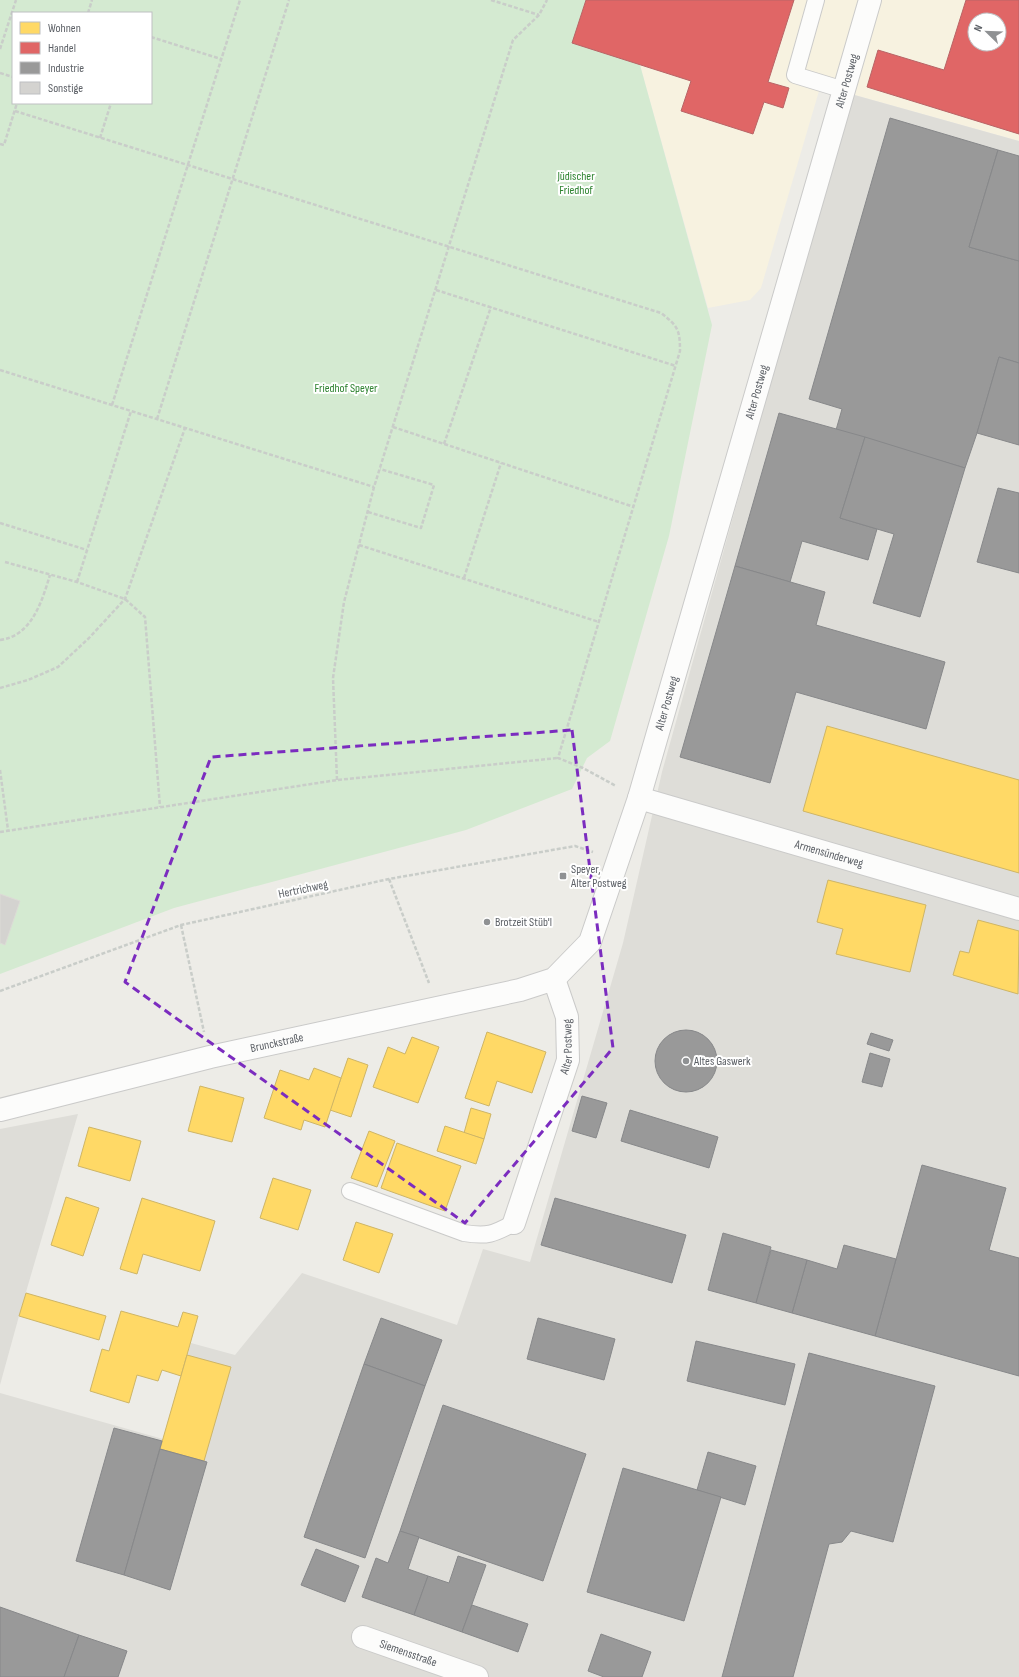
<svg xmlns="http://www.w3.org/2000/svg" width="1019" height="1677" font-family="'Sofia Sans Condensed',sans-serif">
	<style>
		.commercial { fill: #f7f2e0; fill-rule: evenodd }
		.industrial { fill: #deddd8 }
		.green { fill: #d4ead1; fill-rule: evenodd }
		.homes { fill: #ffd966; stroke: #ceb566 }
		.shops { fill: #e06666; stroke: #b86466; fill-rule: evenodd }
		.industry { fill: #999; stroke: #87888a }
		.building { fill: #d4d3d0; stroke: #dcdbd6 }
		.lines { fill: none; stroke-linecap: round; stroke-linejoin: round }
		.service-casing { stroke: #cacac9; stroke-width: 18 }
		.minor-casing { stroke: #cacac9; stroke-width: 24 }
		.path { stroke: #c9cdc9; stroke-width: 2.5; stroke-dasharray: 4 2; stroke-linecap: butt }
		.service { stroke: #fcfcfb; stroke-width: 16 }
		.minor { stroke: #fcfcfb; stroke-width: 22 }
		.marked { fill: none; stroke: #7b2cbf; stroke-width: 3; stroke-dasharray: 8 5; stroke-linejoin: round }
		.poi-dot { fill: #8f9193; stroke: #fff; stroke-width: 1.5 }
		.labels { text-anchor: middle; stroke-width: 4; stroke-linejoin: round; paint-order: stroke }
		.street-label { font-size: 12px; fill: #5c6066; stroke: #fff }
		.park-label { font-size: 12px; fill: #2e8330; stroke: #fff }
		.poi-label { font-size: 12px; fill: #5c6066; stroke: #fff; text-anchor: start }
	</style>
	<rect width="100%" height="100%" fill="#edece7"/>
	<!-- commercial -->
	<path class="commercial" d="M586,0h433v141l-168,-47 -32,-3 -58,197 -11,12 -42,8 -68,-243zM975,20h24v24h-24z"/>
	<!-- industrial -->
	<g class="industrial">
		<polygon points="851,94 1019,141 1019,1677 0,1677 0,1393 163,1439 191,1343 235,1355 302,1273 457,1325 483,1249 530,1262 623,943 662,772"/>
		<polygon points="78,1114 19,1316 0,1385 0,1129"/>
	</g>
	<!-- green -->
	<path class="green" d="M0,0h586l54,65 72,260 -43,211 -59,205 -23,17 -15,31 -106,41 -292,78 -174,66zM13,13h138v90h-138z"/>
	<!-- homes -->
	<g class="homes">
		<polygon points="827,726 1019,780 1019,873 803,811"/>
		<polygon points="828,880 926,905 910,972 836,954 843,929 817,922"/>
		<polygon points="978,920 1019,931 1018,994 953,975 960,951 969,953"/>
		<polygon points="487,1032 546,1052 532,1093 497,1081 489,1106 465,1098"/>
		<polygon points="412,1037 439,1047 418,1103 373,1087 388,1047 405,1054"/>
		<polygon points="348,1058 368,1065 351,1117 330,1110"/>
		<polygon points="314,1068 341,1078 325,1127 304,1120 301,1130 264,1118 280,1070 309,1080"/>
		<polygon points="200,1086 244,1098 232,1142 188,1131"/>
		<polygon points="471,1108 491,1114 484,1139 464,1133"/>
		<polygon points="445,1126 484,1139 476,1164 437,1151"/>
		<polygon points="89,1127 141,1141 130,1181 78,1166"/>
		<polygon points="369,1131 395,1141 377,1187 351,1178"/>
		<polygon points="397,1143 461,1166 445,1211 381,1188"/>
		<polygon points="273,1178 311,1190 298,1230 260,1218"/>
		<polygon points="66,1197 99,1208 83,1256 51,1245"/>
		<polygon points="142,1198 215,1221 200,1271 143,1254 137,1274 120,1269"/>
		<polygon points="356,1222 393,1234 379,1273 343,1260"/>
		<polygon points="26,1293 106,1316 99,1340 19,1316"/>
		<polygon points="121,1311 178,1327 183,1312 198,1316 181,1376 162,1370 158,1381 137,1375 129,1403 90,1391 102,1349 109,1351"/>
		<polygon points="187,1355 231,1367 204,1461 160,1449"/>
	</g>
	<!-- shops -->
	<g class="shops">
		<polygon points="586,0 794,0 768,82 789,88 783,108 764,102 753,134 681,111 691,81 572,43"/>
		<path d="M966,0h53v134l-152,-47 11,-37 66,20zM975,20h24v24h-24z"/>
	</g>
	<!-- industry -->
	<g class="industry">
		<polygon points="890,118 998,150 969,247 1019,261 1019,363 999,357 977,433 965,468 836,430 842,409 809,399"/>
		<polygon points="998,150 1019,156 1019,261 969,247"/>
		<polygon points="999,357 1019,363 1019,445 977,433"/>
		<polygon points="779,413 865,437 840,518 877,529 868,560 802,541 790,582 735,566"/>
		<polygon points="865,437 965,468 920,617 873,603 894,534 840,518"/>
		<polygon points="998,488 1019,493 1019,573 977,562"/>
		<polygon points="735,566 825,592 816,625 945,662 926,729 796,692 770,783 680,757"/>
		<circle cx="686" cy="1061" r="31"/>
		<polygon points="871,1033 893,1040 889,1051 867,1044"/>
		<polygon points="870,1053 890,1059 882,1087 862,1082"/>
		<polygon points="582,1096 607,1103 596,1138 572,1131"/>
		<polygon points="630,1110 718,1137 709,1168 621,1141"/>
		<polygon points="922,1165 1006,1188 989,1250 1019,1258 1019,1376 875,1336"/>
		<polygon points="555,1198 686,1235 672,1283 541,1245"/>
		<polygon points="723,1233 771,1247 756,1303 708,1290"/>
		<polygon points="844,1245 896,1259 875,1336 792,1313 807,1260 837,1269"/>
		<polygon points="771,1250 807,1260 792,1313 756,1303"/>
		<polygon points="381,1318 442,1340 425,1386 364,1364"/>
		<polygon points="538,1318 615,1339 604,1380 527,1359"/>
		<polygon points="696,1341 795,1364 785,1405 687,1381"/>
		<polygon points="809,1353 935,1386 893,1542 851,1531 842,1542 829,1544 793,1677 722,1677"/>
		<polygon points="364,1364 425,1386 365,1558 304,1537"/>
		<polygon points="443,1405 586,1454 543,1581 400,1531"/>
		<polygon points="114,1428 162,1441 124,1575 76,1561"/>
		<polygon points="160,1449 207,1462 170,1590 124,1575"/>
		<polygon points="708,1452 756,1466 745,1505 697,1490"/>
		<polygon points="623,1468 721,1497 684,1621 587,1592"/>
		<polygon points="400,1531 419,1537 408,1569 428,1576 414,1615 362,1597 376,1558 388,1563"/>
		<polygon points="316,1549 359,1566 345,1602 301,1585"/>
		<polygon points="458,1556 486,1565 462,1632 414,1615 428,1576 449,1583"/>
		<polygon points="472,1605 528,1624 518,1652 462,1632"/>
		<polygon points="0,1607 79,1635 64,1677 0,1677"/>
		<polygon points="601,1634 651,1652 642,1677 604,1677 588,1671"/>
		<polygon points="79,1635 127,1651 118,1677 64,1677"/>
	</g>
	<!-- building -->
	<polygon class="building" points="0,894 20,901 5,945 0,943"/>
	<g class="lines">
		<defs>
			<g id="service">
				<polyline points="816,0 795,75 844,90"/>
				<path d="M350,1191l114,42c23,4 30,1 50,-10"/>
			</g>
			<g id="minor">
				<path id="s1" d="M639,798l380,111"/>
				<path id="s2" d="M0,1110l210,-53 310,-67 34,-11 36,-37 49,-144 231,-798"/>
				<path id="s3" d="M514,1223l54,-163 -1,-43 -13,-38"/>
				<path id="s4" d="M363,1637l114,40"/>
			</g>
		</defs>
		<!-- service casing -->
		<use href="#service" class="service-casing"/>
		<!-- minor casing -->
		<use href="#minor" class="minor-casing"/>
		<!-- path -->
		<g class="path">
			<polyline points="491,0 539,15"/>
			<polyline points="88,13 92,0"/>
			<polyline points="151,37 221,59"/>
			<polyline points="0,49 16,0"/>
			<polyline points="0,73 13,77"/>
			<path d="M15,111l646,202c17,13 19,17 19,38l-122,407 25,10 33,18"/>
			<polyline points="100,138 111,103"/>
			<polyline points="0,144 4,145 17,103"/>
			<polyline points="436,290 676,366"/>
			<polyline points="0,370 374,487"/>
			<polyline points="112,405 240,0"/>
			<polyline points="157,419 289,0"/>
			<polyline points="393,427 634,507"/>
			<polyline points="444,444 491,307"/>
			<polyline points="368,512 421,528 434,485 380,469"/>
			<polyline points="0,523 87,550"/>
			<polyline points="359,545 599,622"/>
			<polyline points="5,562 77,582 125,599 145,617 160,807"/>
			<polyline points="464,578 501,463"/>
			<polyline points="77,582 131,411"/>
			<path d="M0,640c32,-4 42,-39 50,-65"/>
			<polyline points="0,688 28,680 58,667 89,638 125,599 185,428"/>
			<polyline points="0,770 8,830"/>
			<polyline points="337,780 333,678 344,602 374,487 513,40 539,15 547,0"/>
			<polyline points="0,832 337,780 558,758"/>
			<polyline points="389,879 429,983"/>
			<polyline points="181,925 204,1032"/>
			<polyline points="0,991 181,925 389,879 575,846 593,852"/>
		</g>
		<!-- service -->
		<use href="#service" class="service"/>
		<!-- minor -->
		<use href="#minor" class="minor"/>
	</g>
	<!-- marked area -->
	<path class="marked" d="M572,730l41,318 -148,175 -340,-241 86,-225z"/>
	<!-- markers -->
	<g class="poi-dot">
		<rect x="559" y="872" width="8" height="8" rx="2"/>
		<circle cx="487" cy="922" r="4"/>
		<circle cx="686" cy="1061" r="4"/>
	</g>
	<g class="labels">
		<!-- street labels -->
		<g class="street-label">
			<text dy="4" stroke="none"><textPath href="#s2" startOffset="1520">Alter Postweg</textPath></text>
			<text dy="4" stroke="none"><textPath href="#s2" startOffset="1196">Alter Postweg</textPath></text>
			<text dy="4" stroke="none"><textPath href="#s2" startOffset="872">Alter Postweg</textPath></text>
			<text dy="4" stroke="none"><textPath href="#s1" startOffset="198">Armensünderweg</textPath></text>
			<text transform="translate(303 889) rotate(-12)" y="4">Hertrichweg</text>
			<text dy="4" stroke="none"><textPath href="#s2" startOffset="285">Brunckstraße</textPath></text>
			<text dy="4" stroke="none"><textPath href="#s3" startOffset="185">Alter Postweg</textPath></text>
			<text dy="4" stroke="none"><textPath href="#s4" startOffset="48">Siemensstraße</textPath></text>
		</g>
		<!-- park labels -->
		<g class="park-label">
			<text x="576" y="180">Jüdischer<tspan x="576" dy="14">Friedhof</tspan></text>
			<text x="346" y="392">Friedhof Speyer</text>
		</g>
		<!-- poi labels -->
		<g class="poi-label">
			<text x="571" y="873">Speyer,<tspan x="571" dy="14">Alter Postweg</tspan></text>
			<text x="495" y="926">Brotzeit Stüb'l</text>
			<text x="694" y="1065">Altes Gaswerk</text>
		</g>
	</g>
	<!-- legend -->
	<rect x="12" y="12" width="140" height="92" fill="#ffffff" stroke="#bebfc2"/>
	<rect x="20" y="22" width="20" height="12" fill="#ffd966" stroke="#bebfc2"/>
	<text x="48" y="32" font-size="12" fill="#5c6066">Wohnen</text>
	<rect x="20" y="42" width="20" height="12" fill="#e06666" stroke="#bebfc2"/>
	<text x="48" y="52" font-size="12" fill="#5c6066">Handel</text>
	<rect x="20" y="62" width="20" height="12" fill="#999999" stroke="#bebfc2"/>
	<text x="48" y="72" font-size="12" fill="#5c6066">Industrie</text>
	<rect x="20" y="82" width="20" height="12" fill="#d4d3d0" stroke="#bebfc2"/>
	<text x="48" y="92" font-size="12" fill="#5c6066">Sonstige</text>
	<!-- north arrow -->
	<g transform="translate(987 32) rotate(293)"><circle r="19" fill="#ffffff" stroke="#bebfc2"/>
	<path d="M0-3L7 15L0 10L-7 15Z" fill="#8f9193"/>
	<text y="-6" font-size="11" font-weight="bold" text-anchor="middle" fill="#5c6066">N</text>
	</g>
</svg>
